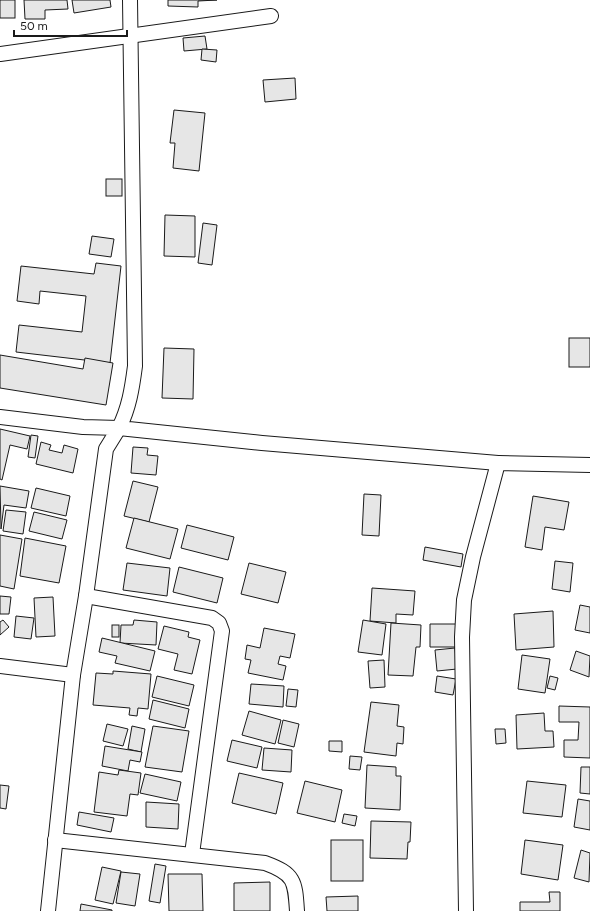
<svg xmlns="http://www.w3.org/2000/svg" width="590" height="911" font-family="Figtree,sans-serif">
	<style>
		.building { fill: #e6e6e6; stroke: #1a1a1a }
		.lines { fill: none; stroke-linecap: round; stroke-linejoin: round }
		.minor-casing { stroke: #1a1a1a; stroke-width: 16 }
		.minor { stroke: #fff; stroke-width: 14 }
	</style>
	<rect width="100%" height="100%" fill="#fff"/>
	<!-- building -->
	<g class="building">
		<rect x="0" y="0" width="15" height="18"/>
		<polygon points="24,0 67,0 68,9 45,10 45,19 25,19"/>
		<polygon points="72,0 110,0 111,7 74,13"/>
		<polygon points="168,0 217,0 198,1 198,7 168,6"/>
		<polygon points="205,36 207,49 184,51 183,38"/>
		<polygon points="202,49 217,50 216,62 201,60"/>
		<polygon points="295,78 296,99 265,102 263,80"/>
		<polygon points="174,110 205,113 199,171 173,168 175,143 170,143"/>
		<rect x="106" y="179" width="16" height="17"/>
		<polygon points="165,215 195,216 195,257 164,256"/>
		<polygon points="203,223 217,225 212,265 198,263"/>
		<polygon points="92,236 114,239 111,257 89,254"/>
		<polygon points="96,263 121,266 110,363 16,352 19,325 82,332 86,296 40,291 39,304 17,301 21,266 94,274"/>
		<rect x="569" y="338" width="21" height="29"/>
		<polygon points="164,348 194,349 193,399 162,398"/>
		<polygon points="0,355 83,369 85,358 113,363 106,405 0,388"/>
		<polygon points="0,429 30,436 27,449 10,445 2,480 0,479"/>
		<polygon points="31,435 38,436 35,458 28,457"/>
		<polygon points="41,442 51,445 49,450 62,453 64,445 78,449 73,473 36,464"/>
		<polygon points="133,447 148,448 147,455 158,456 156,475 131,473"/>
		<polygon points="133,481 158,487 149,522 124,516"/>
		<polygon points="0,486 29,491 26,508 4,505 1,529"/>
		<polygon points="36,488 70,496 66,516 31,508"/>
		<polygon points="364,494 381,495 379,536 362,535"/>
		<polygon points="533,496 569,502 564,530 545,527 542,550 525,547"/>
		<polygon points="6,510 26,512 23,534 3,531"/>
		<polygon points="34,512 67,520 62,539 29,531"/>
		<polygon points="134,518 178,529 170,559 126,548"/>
		<polygon points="187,525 234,537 228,560 181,548"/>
		<polygon points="0,535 22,539 14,589 0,586"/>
		<polygon points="25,538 66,546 59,583 20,576"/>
		<polygon points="425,547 463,554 461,567 423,560"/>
		<polygon points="555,561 573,563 570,592 552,589"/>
		<polygon points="127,563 170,568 167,596 123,590"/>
		<polygon points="249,563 286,572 278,603 241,594"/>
		<polygon points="179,567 223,578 217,603 173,592"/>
		<polygon points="372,588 415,591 413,615 396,614 396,623 370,621"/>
		<polygon points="0,596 11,597 9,614 0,614"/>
		<polygon points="53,597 55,636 36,637 34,598"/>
		<polygon points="580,605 590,607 590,633 575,630"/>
		<polygon points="553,611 554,647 516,650 514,614"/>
		<polygon points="16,616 34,618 31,639 14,637"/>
		<polygon points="3,620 9,627 0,635 0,622"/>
		<polygon points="134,620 157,622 156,645 120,643 121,625 133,625"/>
		<polygon points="363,620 386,624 382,655 358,652"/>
		<polygon points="391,623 421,625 420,647 416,647 413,676 388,675"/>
		<polygon points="430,624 456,624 457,647 430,647"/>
		<rect x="112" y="625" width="7" height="12"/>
		<polygon points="164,626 189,632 188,637 200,640 192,674 174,670 178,654 158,649"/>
		<polygon points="264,628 295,634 290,658 280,656 278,664 286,666 283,680 248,673 251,660 245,659 247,645 260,648"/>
		<polygon points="102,638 155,651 150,671 115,663 117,656 99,652"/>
		<polygon points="455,648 457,669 437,671 435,650"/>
		<polygon points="576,651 590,656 589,677 570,670"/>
		<polygon points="522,655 550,659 545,693 518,689"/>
		<polygon points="384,660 385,687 370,688 368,661"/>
		<polygon points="113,671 151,674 148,709 138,708 137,716 129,715 130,708 93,705 96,673 113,674"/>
		<polygon points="157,676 194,685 189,706 152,697"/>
		<polygon points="437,676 456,679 453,695 435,692"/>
		<polygon points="550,676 558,678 555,690 547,688"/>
		<polygon points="251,684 284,686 283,707 249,704"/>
		<polygon points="288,689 298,690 296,707 286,706"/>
		<polygon points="153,700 189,709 185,728 149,719"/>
		<polygon points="371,702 399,705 397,726 404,727 403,744 397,743 396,756 364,752"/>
		<polygon points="559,706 590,707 590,758 564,757 564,740 578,740 579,722 559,722"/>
		<polygon points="249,711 281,720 275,744 242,735"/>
		<polygon points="544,713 545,731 553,731 554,747 517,749 516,715"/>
		<polygon points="283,720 299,724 294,747 278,743"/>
		<polygon points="107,724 128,729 123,746 103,741"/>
		<polygon points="132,726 145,729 141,752 128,749"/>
		<polygon points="153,726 189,731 182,772 145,767"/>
		<polygon points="495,729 505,729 506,743 496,744"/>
		<polygon points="232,740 262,747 257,768 227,761"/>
		<polygon points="329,741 342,741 342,752 329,751"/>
		<polygon points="105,746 142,752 140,762 130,760 128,771 102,766"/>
		<polygon points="264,748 292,750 291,772 262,770"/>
		<polygon points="350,756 362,757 360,770 349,769"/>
		<polygon points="367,765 396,767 396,776 401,776 400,810 365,808"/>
		<polygon points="581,767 590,767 590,794 580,793"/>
		<polygon points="119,770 141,773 138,795 130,794 127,816 94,812 99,772 118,775"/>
		<polygon points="239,773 283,783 276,814 232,803"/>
		<polygon points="145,774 181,782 177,801 140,793"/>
		<polygon points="305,781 342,790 335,822 297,813"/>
		<polygon points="527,781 566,785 562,817 523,813"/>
		<polygon points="0,785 9,786 6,809 0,808"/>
		<polygon points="578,799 590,801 590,830 574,827"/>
		<polygon points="146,802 179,804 178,829 146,827"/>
		<polygon points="79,812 114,818 111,832 77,825"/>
		<polygon points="344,814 357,816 355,826 342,823"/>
		<polygon points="371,821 411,822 410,842 408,842 407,859 370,858"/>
		<rect x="331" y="840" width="32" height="41"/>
		<polygon points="525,840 563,845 558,880 521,874"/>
		<polygon points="581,850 590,853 589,882 574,878"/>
		<polygon points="155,864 166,866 160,903 149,901"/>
		<polygon points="102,867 121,871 113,904 95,900"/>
		<polygon points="121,872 140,874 135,906 116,903"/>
		<polygon points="168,874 202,874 203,911 169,911"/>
		<polygon points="270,882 270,911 234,911 234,883"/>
		<polygon points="549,892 560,892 560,911 520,911 520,902 550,902"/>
		<polygon points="358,896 358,911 327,911 326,897"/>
		<polygon points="81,904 112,910 112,911 80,911"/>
	</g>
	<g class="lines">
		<defs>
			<g id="minor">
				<path d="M130,0l5,366c-3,23 -6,42 -16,62l143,15 236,20"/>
				<polyline points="0,54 271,16"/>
				<polyline points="0,417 83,427 119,428 106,449 86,596 73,675 48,911"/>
				<polyline points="86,596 212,618 219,623 222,631 192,854"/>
				<polyline points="0,666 73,675"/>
				<path d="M55,840l210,23c30,11 30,18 32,48"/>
				<polyline points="466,911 462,637 464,600 473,557 498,463 590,465"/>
			</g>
		</defs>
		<!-- minor casing -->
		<use href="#minor" class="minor-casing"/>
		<!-- minor -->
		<use href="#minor" class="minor"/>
	</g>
	<!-- scale -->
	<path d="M14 30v6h113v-6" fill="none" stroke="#1a1a1a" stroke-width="2"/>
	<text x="20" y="30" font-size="12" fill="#1a1a1a" stroke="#ffffff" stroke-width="3" paint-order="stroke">50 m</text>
</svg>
